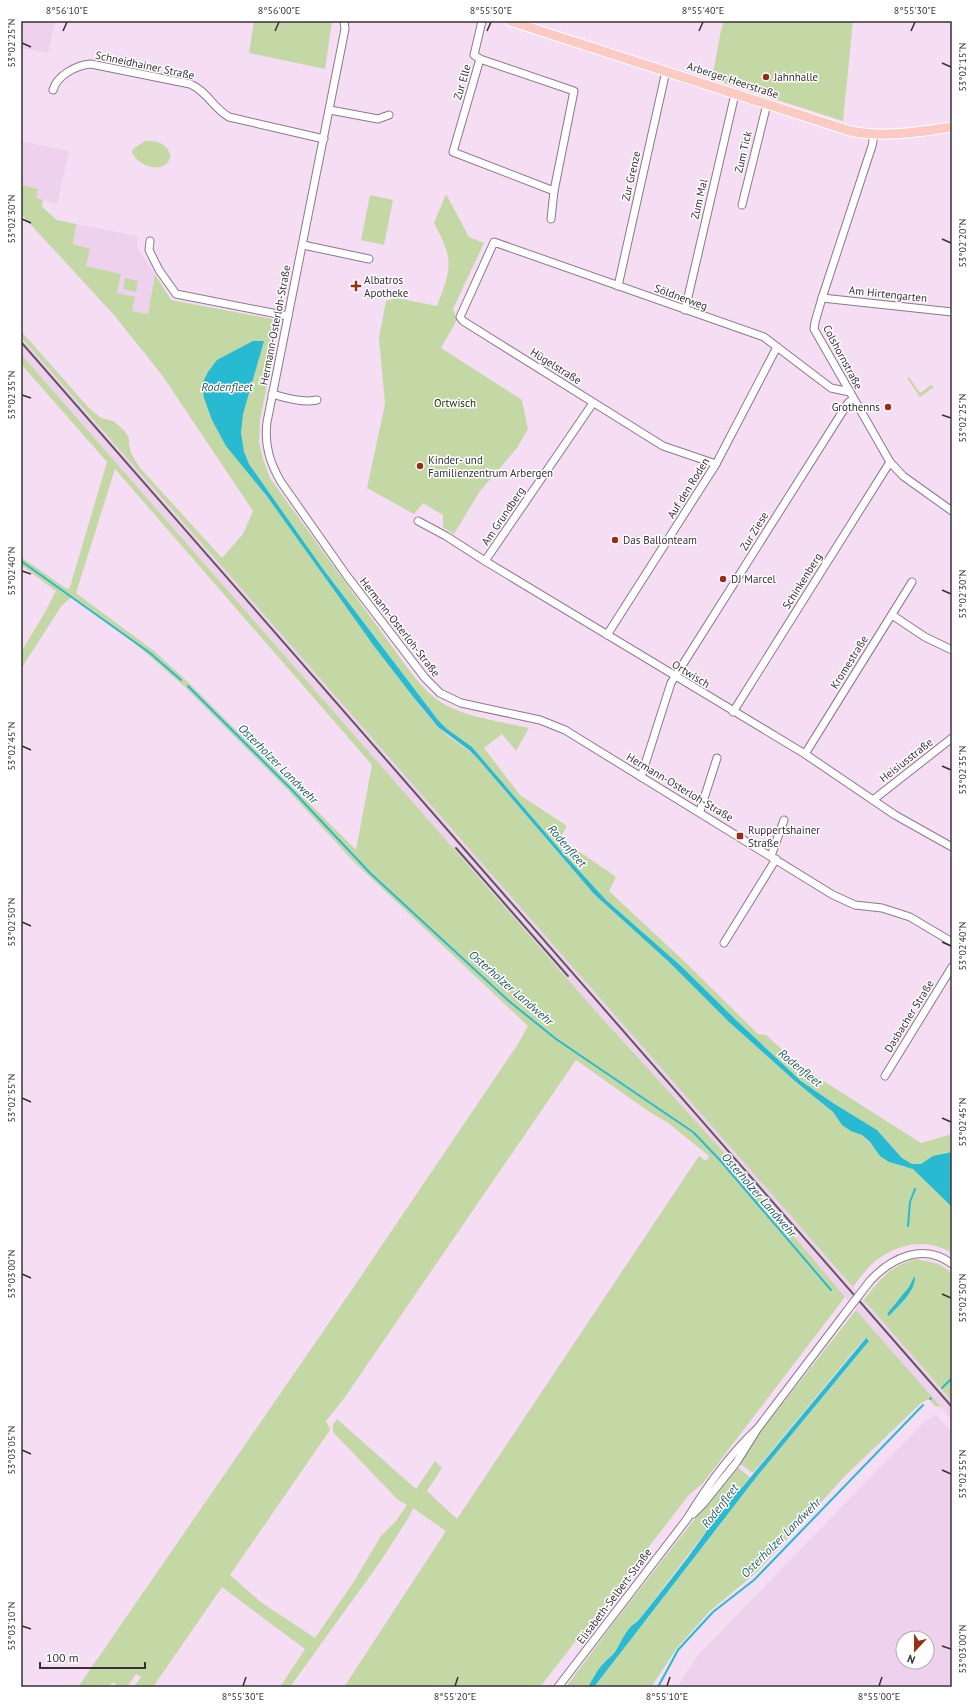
<svg xmlns="http://www.w3.org/2000/svg" width="973" height="1708" font-family="'PT Sans',sans-serif">
	<style>
		.built { fill: #eed1ed; fill-rule: evenodd }
		.green { fill: #c4d8a5; fill-rule: evenodd }
		.water { fill: #27bad1 }
		.lines { fill: none; stroke-linecap: round; stroke-linejoin: round }
		.stream { stroke: #27bad1; stroke-width: 2 }
		.minor-casing { stroke: #8d788c; stroke-width: 9 }
		.major-casing { stroke: #fff; stroke-width: 11 }
		.minor { stroke: #fff; stroke-width: 7 }
		.major { stroke: #facac3; stroke-width: 9 }
		.rail { stroke: #625661; stroke-width: 2 }
		.minor-bridge-casing { stroke: #8d788c; stroke-width: 9; stroke-linecap: butt }
		.minor-bridge { stroke: #fff; stroke-width: 7 }
		.ticks { fill: none; stroke: #382f37; stroke-width: 1.5 }
		.poi-dot { fill: #962e15; stroke: #fff; stroke-width: 1.5 }
		.labels { text-anchor: middle; stroke-width: 3; stroke-linejoin: round; paint-order: stroke }
		.street-label { font-size: 11px; fill: #382f37; stroke: #fff }
		.poi-label { font-size: 11px; fill: #382f37; stroke: #fff; text-anchor: start }
		.park-label { font-size: 11px; fill: #232f0a; stroke: #fff }
		.water-label { font-size: 12px; font-style: italic; fill: #235b65; stroke: #fff }
		.neatline { fill: none; stroke: #382f37; stroke-width: 1.5 }
		.ticks-label { font-size: 10px; text-anchor: middle; fill: #382f37 }
	</style>
	<rect width="100%" height="100%" fill="#f5ddf3"/>
	<!-- built -->
	<g class="built">
		<polygon points="21,21 55,21 48,53 21,48"/>
		<polygon points="21,141 69,151 57,204 36,198 38,189 21,185"/>
		<polygon points="76,224 138,236 137,243 138,249 155,274 148,314 132,311 117,293 121,274 86,266 73,244"/>
		<polygon points="21,337 716,1129 952,1401 952,1420 845,1297 720,1148 592,1007 21,354"/>
		<path d="M936,1415l16,17v255h-275l21,-32 226,-233zM903,1638h24v24h-24z"/>
	</g>
	<!-- green -->
	<g class="green">
		<polygon points="254,21 332,21 325,69 249,53"/>
		<polygon points="724,21 853,21 843,121 712,79 721,30"/>
		<path d="M145,141c14,0 21,2 26,15 -2,3 -3,7 -6,9 -11,7 -29,-2 -33,-13l1,-3z"/>
		<path d="M21,185l17,4 -2,9 7,2 -1,7 15,13 19,4 -3,20 17,5 -4,17 35,8 -4,19 18,4 -3,14 16,3 7,-40 16,26 101,19 2,3 -4,19 -2,40 -8,39 -1,22 4,17 7,19c39,54 78,109 118,163 16,21 33,50 56,63 24,14 59,18 85,24l-13,23 -14,-17 -18,14 36,47 47,31 -7,12 56,39 -7,14 77,72 72,71 8,1 34,31 121,77 31,-9v119c-26,-16 -56,-9 -79,10 -7,6 -14,16 -20,24l-832,-950v-6l67,76 13,11 12,3 11,9 5,8v7l3,10 8,13 82,90 21,-24 10,-23 -91,-136 -48,-60 -93,-101zM249,464l74,105 115,151 9,9 25,18 90,105 44,48 75,66 56,55 64,60 32,22 44,27 29,32 -1,5 -16,-5 -27,-27 -20,-10 -9,-13 -37,-30 -68,-61 -59,-59 -75,-68 -116,-135c-12,-12 -28,-20 -40,-32 -18,-19 -33,-41 -49,-62 -50,-65 -94,-134 -145,-198z"/>
		<path d="M446,194l23,43 15,6 -31,66 4,11 -16,28 81,52 6,29 -11,19 -37,43 -26,43 -11,-7v-12l-20,-12 -9,11 -47,-26 18,-84 -6,-66 7,-37 11,-3 40,8c15,-39 17,-46 -3,-83z"/>
		<polygon points="370,195 393,200 384,245 361,240"/>
		<polygon points="125,278 138,281 136,292 123,289"/>
		<path d="M21,354l571,653 128,141 125,149 -142,186 -14,12 -149,192h-196l102,-156 -33,-23 -4,9 -29,45 -90,125h-10l25,-38 -83,-62 -69,100h-19l7,-10 -5,-3 -9,13h-10l-2,-4h-2l-7,4h-28l275,-399 165,-244 10,-18 -175,-165 -66,-72 -102,-102 -61,-53 -52,-37 -10,8 -41,64v-17l23,-38 12,-23 -35,-26v-8l46,32 3,-2 37,-125 -86,-98zM115,469l257,296 -16,85 -168,-168 -34,-31 -78,-58zM576,1060l72,51 19,11 42,34 -3,5 -7,-5 -242,363 -30,-28 15,-23 -7,-7 -19,28 -79,-70 -4,6v7l65,68 9,5 -11,16 -15,15 -28,47 -38,55 -53,-35 -32,-28 100,-145 -4,-9 19,-24z"/>
		<polygon points="909,377 920,393 931,385 934,387 920,397 907,378"/>
		<path d="M916,1259l23,5 13,9v128l-88,-101c16,-21 26,-34 52,-41z"/>
		<polygon points="856,1310 941,1407 935,1406 929,1399 921,1403 845,1476 757,1572 710,1611 677,1648 651,1687 594,1687 758,1475 869,1341 865,1338 849,1357 753,1473 739,1463 761,1431"/>
		<polygon points="736,1466 750,1477 740,1490 731,1495 720,1508 704,1534 638,1621 634,1623 614,1653 603,1664 588,1687 566,1687 615,1621"/>
	</g>
	<!-- water -->
	<g class="water">
		<polygon points="253,341 264,341 243,414 241,433 244,452 249,464 323,569 438,720 447,729 472,747 562,852 606,900 681,966 737,1021 801,1081 833,1103 877,1130 902,1158 912,1164 921,1164 933,1156 952,1152 952,1207 913,1169 889,1162 880,1156 870,1142 862,1135 851,1131 842,1125 833,1112 796,1082 728,1021 669,962 594,894 478,759 469,750 438,727 414,698 374,646 266,495 226,446 212,420 204,398 202,384 208,372 217,360"/>
		<path d="M914,1277h1c0,15 -16,28 -26,39l-2,-2 22,-27z"/>
		<path d="M866,1338l3,3 -111,134 -164,212h-6c5,-8 9,-17 16,-24 3,-4 8,-7 11,-11 7,-11 11,-24 23,-31 22,-28 45,-56 66,-86 11,-16 17,-35 36,-45z"/>
	</g>
	<g class="lines">
		<!-- stream -->
		<g class="stream">
			<polyline points="21,561 150,653 181,680"/>
			<polyline points="188,686 292,790 370,873 510,1002 556,1039 693,1132 719,1159 831,1290"/>
			<polyline points="908,1226 910,1202 915,1189"/>
			<polyline points="942,1388 952,1378"/>
			<polyline points="930,1399 931,1398"/>
			<polyline points="658,1687 678,1650 713,1612 754,1580 923,1405"/>
		</g>
		<defs>
			<g id="minor">
				<path d="M344,21l1,8 -78,393c-3,23 3,41 14,60l66,94 78,102 15,15 21,10 79,17 25,10 268,165 22,10 27,3 28,9 42,25"/>
				<polyline points="482,21 474,55 480,59 453,152 554,191 551,219"/>
				<polyline points="480,59 574,91 554,191"/>
				<path d="M53,90c4,-15 24,-25 38,-26l99,20c17,7 23,24 39,33l95,22"/>
				<polyline points="330,110 378,119 389,115"/>
				<polyline points="874,135 872,146 822,298 815,322 814,329 890,462 903,476 952,511"/>
				<polyline points="742,205 767,104"/>
				<polyline points="150,241 149,250 159,270 176,294 288,316"/>
				<polyline points="303,245 369,259"/>
				<polyline points="618,286 666,71"/>
				<polyline points="822,298 952,312"/>
				<polyline points="685,310 735,94"/>
				<path d="M272,394c15,4 30,9 45,6"/>
				<polyline points="716,464 663,446 463,321 460,317 494,242 764,337 831,388 850,392"/>
				<polyline points="418,521 446,536 485,561 805,754 895,815 952,847"/>
				<polyline points="485,561 593,403"/>
				<polyline points="892,615 925,637 952,650"/>
				<polyline points="607,635 716,464 777,347"/>
				<polyline points="733,712 890,462"/>
				<polyline points="805,754 912,582"/>
				<polyline points="641,777 671,683 848,403 853,399"/>
				<polyline points="873,800 952,738"/>
				<polyline points="700,811 717,758"/>
				<polyline points="771,856 784,820"/>
				<polyline points="724,943 776,859"/>
				<polyline points="885,1076 952,967"/>
				<path d="M870,1281c21,-23 54,-39 82,-17"/>
				<polyline points="693,1514 703,1504 736,1463 758,1428 846,1312"/>
				<path d="M558,1687l129,-168c20,-33 43,-65 71,-91"/>
			</g>
			<path id="major" d="M510,21l340,110c35,7 67,1 102,-4"/>
		</defs>
		<!-- minor casing -->
		<use href="#minor" class="minor-casing"/>
		<!-- major casing -->
		<use href="#major" class="major-casing"/>
		<!-- minor -->
		<use href="#minor" class="minor"/>
		<!-- major -->
		<use href="#major" class="major"/>
		<!-- rail -->
		<g class="rail">
			<polyline points="21,342 952,1407"/>
			<polyline points="456,848 568,976"/>
		</g>
		<defs>
			<polyline id="minor-bridge" points="846,1312 870,1281"/>
		</defs>
		<!-- minor-bridge casing -->
		<use href="#minor-bridge" class="minor-bridge-casing"/>
		<!-- minor-bridge -->
		<use href="#minor-bridge" class="minor-bridge"/>
	</g>
	<!-- ticks -->
	<path class="ticks" d="M63,31l4,-9M275,31l4,-9M487,31l4,-9M699,31l4,-9M911,31l4,-9M22,43l9,4M942,63l9,4M22,219l9,4M942,239l9,4M22,395l9,3M942,415l9,3M22,571l9,3M942,590l9,4M22,746l9,4M942,766l9,4M22,922l9,4M942,942l9,4M22,1098l9,4M942,1118l9,4M22,1274l9,4M942,1294l9,4M22,1450l9,4M942,1470l9,4M22,1626l9,3M942,1646l9,3M243,1686l3,-9M455,1686l3,-9M667,1686l3,-9M879,1686l3,-9"/>
	<!-- markers -->
	<g class="poi-dot">
		<circle cx="766" cy="77" r="4"/>
		<path d="M354 280h4v4h4v4h-4v4h-4v-4h-4v-4h4z"/>
		<circle cx="888" cy="407" r="4"/>
		<circle cx="420" cy="466" r="4"/>
		<circle cx="615" cy="540" r="4"/>
		<circle cx="723" cy="579" r="4"/>
		<rect x="736" y="832" width="8" height="8" rx="2"/>
	</g>
	<g class="labels">
		<!-- street labels -->
		<g class="street-label">
			<text transform="translate(145 65) rotate(12)" y="4">Schneidhainer Straße</text>
			<text transform="translate(733 80) rotate(18)" y="4">Arberger Heerstraße</text>
			<text transform="translate(462 82) rotate(-74)" y="4">Zur Elle</text>
			<text transform="translate(743 152) rotate(-77)" y="4">Zum Tick</text>
			<text transform="translate(631 176) rotate(-77)" y="4">Zur Grenze</text>
			<text transform="translate(699 199) rotate(-77)" y="4">Zum Mal</text>
			<text transform="translate(888 294) rotate(6)" y="4">Am Hirtengarten</text>
			<text transform="translate(681 297) rotate(20)" y="4">Söldnerweg</text>
			<text transform="translate(275 325) rotate(-79)" y="4">Hermann-Osterloh-Straße</text>
			<text transform="translate(843 357) rotate(62)" y="4">Colshornstraße</text>
			<text transform="translate(556 366) rotate(32)" y="4">Hügelstraße</text>
			<text transform="translate(688 488) rotate(-58)" y="4">Auf den Roden</text>
			<text transform="translate(503 516) rotate(-56)" y="4">Am Grundberg</text>
			<text transform="translate(754 531) rotate(-58)" y="4">Zur Ziese</text>
			<text transform="translate(802 581) rotate(-58)" y="4">Schinkenberg</text>
			<text transform="translate(400 627) rotate(52)" y="4">Hermann-Osterloh-Straße</text>
			<text transform="translate(849 662) rotate(-58)" y="4">Kromestraße</text>
			<text transform="translate(691 674) rotate(31)" y="4">Ortwisch</text>
			<text transform="translate(906 760) rotate(-38)" y="4">Heisiusstraße</text>
			<text transform="translate(680 787) rotate(31)" y="4">Hermann-Osterloh-Straße</text>
			<text transform="translate(909 1016) rotate(-58)" y="4">Dasbacher Straße</text>
			<text transform="translate(614 1596) rotate(-53)" y="4">Elisabeth-Selbert-Straße</text>
		</g>
		<!-- poi labels -->
		<g class="poi-label">
			<text x="774" y="81">Jahnhalle</text>
			<text x="364" y="284">Albatros<tspan x="364" dy="13">Apotheke</tspan></text>
			<text x="880" y="411" text-anchor="end">Grothenns</text>
			<text x="428" y="464">Kinder- und<tspan x="428" dy="13">Familienzentrum Arbergen</tspan></text>
			<text x="623" y="544">Das Ballonteam</text>
			<text x="731" y="583">DJ Marcel</text>
			<text x="748" y="834">Ruppertshainer<tspan x="748" dy="13">Straße</tspan></text>
		</g>
		<!-- park labels -->
		<g class="park-label">
			<text x="455" y="407">Ortwisch</text>
		</g>
		<!-- water labels -->
		<g class="water-label">
			<text x="227" y="391">Rodenfleet</text>
			<text transform="translate(278 764) rotate(45)" y="4">Osterholzer Landwehr</text>
			<text transform="translate(567 846) rotate(49)" y="4">Rodenfleet</text>
			<text transform="translate(511 988) rotate(41)" y="4">Osterholzer Landwehr</text>
			<text transform="translate(800 1068) rotate(39)" y="4">Rodenfleet</text>
			<text transform="translate(759 1195) rotate(49)" y="4">Osterholzer Landwehr</text>
			<text transform="translate(720 1506) rotate(-52)" y="4">Rodenfleet</text>
			<text transform="translate(781 1538) rotate(-45)" y="4">Osterholzer Landwehr</text>
		</g>
	</g>
	<!-- border -->
	<rect width="973" height="1708" fill="none" stroke="#ffffff" stroke-width="44"/>
	<!-- north arrow -->
	<g transform="translate(915 1650) rotate(202)"><circle r="19" fill="#ffffff" stroke="#afacaf"/>
	<path d="M0-3L7 15L0 10L-7 15Z" fill="#962e15"/>
	<text y="-6" font-size="11" font-weight="bold" text-anchor="middle" fill="#382f37">N</text>
	</g>
	<!-- scale -->
	<path d="M40 1662v6h105v-6" fill="none" stroke="#382f37" stroke-width="2"/>
	<text x="46" y="1662" font-size="12" fill="#382f37" stroke="#ffffff" stroke-width="3" paint-order="stroke">100 m</text>
	<rect x="22" y="22" width="929" height="1664" class="neatline"/>
	<g class="ticks-label">
		<text x="67" y="14">8°56'10"E</text>
		<text x="279" y="14">8°56'00"E</text>
		<text x="491" y="14">8°55'50"E</text>
		<text x="703" y="14">8°55'40"E</text>
		<text x="915" y="14">8°55'30"E</text>
		<text transform="translate(11 43) rotate(-90)" y="4">53°02'25"N</text>
		<text transform="translate(962 67) rotate(-90)" y="4">53°02'15"N</text>
		<text transform="translate(11 219) rotate(-90)" y="4">53°02'30"N</text>
		<text transform="translate(962 243) rotate(-90)" y="4">53°02'20"N</text>
		<text transform="translate(11 395) rotate(-90)" y="4">53°02'35"N</text>
		<text transform="translate(962 418) rotate(-90)" y="4">53°02'25"N</text>
		<text transform="translate(11 571) rotate(-90)" y="4">53°02'40"N</text>
		<text transform="translate(962 594) rotate(-90)" y="4">53°02'30"N</text>
		<text transform="translate(11 746) rotate(-90)" y="4">53°02'45"N</text>
		<text transform="translate(962 770) rotate(-90)" y="4">53°02'35"N</text>
		<text transform="translate(11 922) rotate(-90)" y="4">53°02'50"N</text>
		<text transform="translate(962 946) rotate(-90)" y="4">53°02'40"N</text>
		<text transform="translate(11 1098) rotate(-90)" y="4">53°02'55"N</text>
		<text transform="translate(962 1122) rotate(-90)" y="4">53°02'45"N</text>
		<text transform="translate(11 1274) rotate(-90)" y="4">53°03'00"N</text>
		<text transform="translate(962 1298) rotate(-90)" y="4">53°02'50"N</text>
		<text transform="translate(11 1450) rotate(-90)" y="4">53°03'05"N</text>
		<text transform="translate(962 1474) rotate(-90)" y="4">53°02'55"N</text>
		<text transform="translate(11 1626) rotate(-90)" y="4">53°03'10"N</text>
		<text transform="translate(962 1649) rotate(-90)" y="4">53°03'00"N</text>
		<text x="243" y="1700">8°55'30"E</text>
		<text x="455" y="1700">8°55'20"E</text>
		<text x="667" y="1700">8°55'10"E</text>
		<text x="879" y="1700">8°55'00"E</text>
	</g>
</svg>
